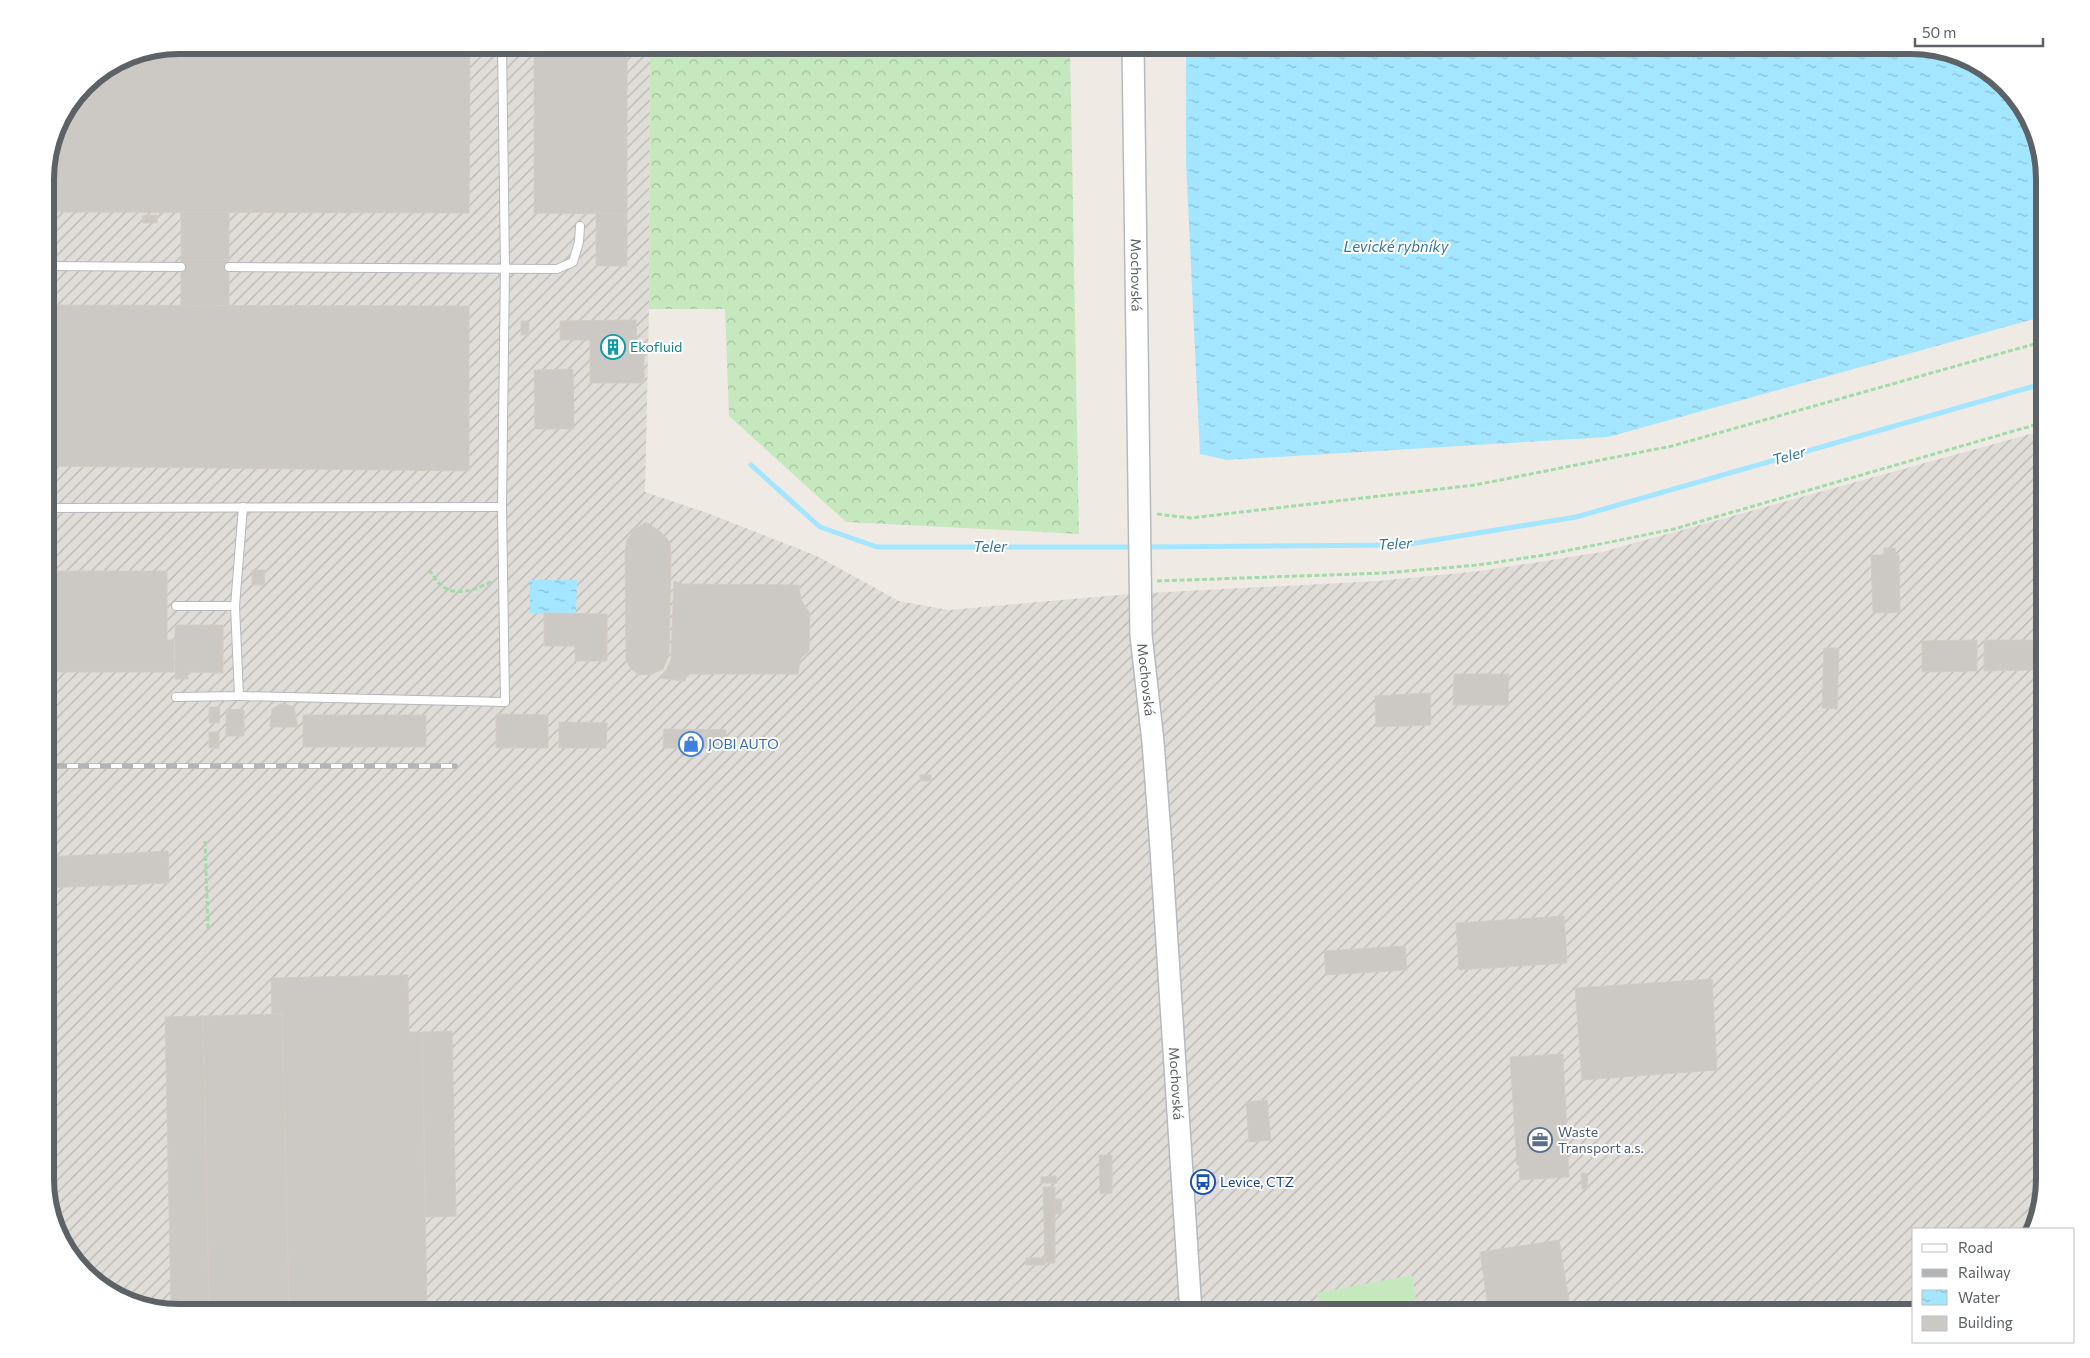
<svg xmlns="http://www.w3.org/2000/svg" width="2090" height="1358" font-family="Commissioner,sans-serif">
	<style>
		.industrial { fill: url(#industrial-furrows) }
		.grass { fill: #c6e8bf }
		.forest { fill: url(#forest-crowns) }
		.water { fill: url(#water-ripples) }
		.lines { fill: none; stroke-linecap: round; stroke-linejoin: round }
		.stream { stroke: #a4e6ff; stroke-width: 5 }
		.building { fill: #ccc8c3; stroke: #d4ccc2 }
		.lane-casing { stroke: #b5b8bc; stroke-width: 10 }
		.secondary-casing { stroke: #b5babf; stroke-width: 24 }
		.path { stroke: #a1dba7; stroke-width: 3; stroke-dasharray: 5 2.5; stroke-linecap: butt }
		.lane { stroke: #fff; stroke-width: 8 }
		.secondary { stroke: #fff; stroke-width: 21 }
		.rail-casing { stroke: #b3b4b5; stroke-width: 5.5 }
		.rail { stroke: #fff; stroke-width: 4; stroke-dasharray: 11; stroke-linecap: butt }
		.labels { text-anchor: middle; stroke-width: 4; stroke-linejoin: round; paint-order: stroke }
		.street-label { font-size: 14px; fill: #5c6265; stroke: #fff }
		.culture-label { font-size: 14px; fill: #0d838f; stroke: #fff; text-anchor: start }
		.shop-label { font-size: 14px; fill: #366cbe; stroke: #fff; text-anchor: start }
		.service-label { font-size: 14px; fill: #4e5e75; stroke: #fff; text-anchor: start }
		.transit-label { font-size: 14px; fill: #164399; stroke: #fff; text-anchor: start }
		.water-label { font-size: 15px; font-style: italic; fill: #34779c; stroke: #fff }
		.rim { fill: none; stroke: #5c6265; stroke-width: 6 }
	</style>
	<defs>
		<pattern id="industrial-furrows" width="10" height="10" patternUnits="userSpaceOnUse" patternTransform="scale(1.25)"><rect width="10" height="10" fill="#e0ddd8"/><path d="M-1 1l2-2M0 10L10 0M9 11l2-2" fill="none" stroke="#b9b7b3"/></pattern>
		<pattern id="forest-crowns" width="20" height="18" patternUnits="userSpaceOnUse" patternTransform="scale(1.25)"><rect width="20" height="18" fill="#c6e8bf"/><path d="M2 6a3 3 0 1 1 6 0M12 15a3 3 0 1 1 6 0" fill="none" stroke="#a4bf9f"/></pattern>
		<pattern id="water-ripples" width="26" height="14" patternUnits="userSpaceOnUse" patternTransform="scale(1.25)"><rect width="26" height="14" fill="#a4e6ff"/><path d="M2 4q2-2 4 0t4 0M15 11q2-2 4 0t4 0" fill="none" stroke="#89bed2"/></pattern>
	</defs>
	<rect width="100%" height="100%" fill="#efebe4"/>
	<!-- industrial -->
	<polygon class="industrial" points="179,45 650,45 649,309 645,492 710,514 817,556 899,601 949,610 1129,594 1378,581 1480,571 1602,552 2045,430 2045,1179 2030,1229 1914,1229 1914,1312 1911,1313 179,1313 105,1291 63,1246 45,1188 45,170 84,84 128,55"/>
	<!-- grass -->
	<polygon class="grass" points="1412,1275 1418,1313 1321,1313 1317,1293"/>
	<!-- forest -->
	<polygon class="forest" points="650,45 1070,45 1079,534 846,522 729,416 725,309 649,309"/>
	<!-- water -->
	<g class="water">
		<polygon points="1186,45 1911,45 1985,67 2027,112 2045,179 2045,316 1608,437 1227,460 1200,454 1186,163"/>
		<polygon points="530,580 577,580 576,614 530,613"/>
	</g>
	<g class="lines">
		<!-- stream -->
		<g class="stream">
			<polyline points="751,465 820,527 877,547 1136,547"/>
			<polyline points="1145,547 1404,545 1576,517 2045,383"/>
		</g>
	</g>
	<!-- building -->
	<g class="building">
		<polygon points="179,45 470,45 469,213 45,212 45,170 55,127 84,84 128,55"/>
		<polygon points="534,45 627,45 627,214 534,213"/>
		<rect x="181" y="212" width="48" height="48"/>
		<polygon points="596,213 627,214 627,266 596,266"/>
		<polygon points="157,215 157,223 143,223 142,216"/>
		<rect x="181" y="260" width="48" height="46"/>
		<polygon points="45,305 469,306 469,471 45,466"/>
		<polygon points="636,320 637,353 644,353 644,383 590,383 590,340 560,340 560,321"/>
		<rect x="521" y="321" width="8" height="14"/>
		<polygon points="573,369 574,429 535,429 534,370"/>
		<polygon points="646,522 661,532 670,542 671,557 669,655 663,669 652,674 639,675 630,668 626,659 625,551 627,540 634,530"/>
		<polygon points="1884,548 1895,548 1896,555 1899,555 1900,612 1873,613 1871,555 1884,555"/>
		<polygon points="252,570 265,570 264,585 252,585"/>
		<polygon points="45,571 167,571 167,640 174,640 174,672 45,672"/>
		<polygon points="674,581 683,584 799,585 801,600 810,613 809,651 801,658 798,674 687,674 685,681 658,678 666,671 671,659"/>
		<polygon points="544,613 607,614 607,661 575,661 575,646 544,646"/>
		<polygon points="175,625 223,625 223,673 188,672 188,679 175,679"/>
		<polygon points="1977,640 1977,671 1922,672 1922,641"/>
		<polygon points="1984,640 2039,640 2039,670 1984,671"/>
		<polygon points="1824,648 1839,648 1837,709 1822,708"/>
		<polygon points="1454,674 1509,674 1508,705 1453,705"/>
		<polygon points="1430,693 1431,725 1376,727 1375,696"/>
		<polygon points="280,704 289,705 294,708 298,727 270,727 272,709"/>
		<polygon points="209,707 220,707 219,723 209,723"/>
		<polygon points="226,709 244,710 244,736 226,736"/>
		<polygon points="496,714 548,715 548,748 496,748"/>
		<rect x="303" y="715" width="123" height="32"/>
		<polygon points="559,722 607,723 606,748 559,748"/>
		<polygon points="664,729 726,730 726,748 663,748"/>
		<rect x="209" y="732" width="10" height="16"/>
		<rect x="920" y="775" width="11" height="6"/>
		<polygon points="168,851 169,883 45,888 45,857"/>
		<polygon points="1564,916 1567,963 1459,970 1456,923"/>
		<polygon points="1405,946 1407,970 1326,975 1324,951"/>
		<polygon points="408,975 409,1032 422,1032 427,1313 289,1313 282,1014 272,1014 271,978"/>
		<polygon points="1712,979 1717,1070 1582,1080 1575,988"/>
		<polygon points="282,1014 289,1305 209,1307 203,1016"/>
		<polygon points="203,1016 209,1307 171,1308 165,1017"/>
		<polygon points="452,1031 456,1216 426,1217 422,1032"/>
		<polygon points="1563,1054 1569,1177 1520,1180 1519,1165 1517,1165 1510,1057"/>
		<polygon points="1267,1100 1271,1140 1249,1142 1246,1102"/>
		<polygon points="1099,1155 1112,1155 1112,1193 1100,1194"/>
		<polygon points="1581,1173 1587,1173 1588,1188 1582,1189"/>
		<polygon points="1056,1176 1057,1183 1041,1183 1041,1177"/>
		<polygon points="1043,1187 1055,1187 1055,1263 1045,1263"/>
		<polygon points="1055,1199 1061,1199 1062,1214 1055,1214"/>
		<polygon points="1559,1240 1571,1313 1489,1313 1480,1252"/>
		<rect x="1026" y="1258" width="19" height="7"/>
	</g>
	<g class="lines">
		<defs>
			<g id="lane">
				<polyline points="45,266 181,267"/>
				<polyline points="229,267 557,269 573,262 579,242 580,226"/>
				<polyline points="45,508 502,507"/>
				<polyline points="176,606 235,606 243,507"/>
				<polyline points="239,696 505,702 502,507 505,267 502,45"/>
				<polyline points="176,697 239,696 235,606"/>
			</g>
			<g id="secondary">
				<path id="s1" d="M1133,45l8,590 12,107 7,92 31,479"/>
			</g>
		</defs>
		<!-- lane casing -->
		<use href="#lane" class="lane-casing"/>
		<!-- secondary casing -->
		<use href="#secondary" class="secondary-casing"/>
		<!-- path -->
		<g class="path">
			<polyline points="1157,514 1190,518 1475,485 1672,446 2045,341"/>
			<path d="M429,570c4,5 8,13 13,16 15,12 37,2 51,-5"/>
			<polyline points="1157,581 1384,573 1478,565 1551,554 1674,529 2045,422"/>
			<polyline points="205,841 208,929"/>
		</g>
		<!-- lane -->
		<use href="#lane" class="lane"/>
		<!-- secondary -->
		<use href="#secondary" class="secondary"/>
		<defs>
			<polyline id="rail" points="45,766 455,766"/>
		</defs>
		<!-- rail casing -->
		<use href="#rail" class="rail-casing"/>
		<!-- rail -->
		<use href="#rail" class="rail"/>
	</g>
	<!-- icons -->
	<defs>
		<symbol id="building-ring" viewBox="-11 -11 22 22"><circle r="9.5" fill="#fff" stroke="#0f9aa8" stroke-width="1.5"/><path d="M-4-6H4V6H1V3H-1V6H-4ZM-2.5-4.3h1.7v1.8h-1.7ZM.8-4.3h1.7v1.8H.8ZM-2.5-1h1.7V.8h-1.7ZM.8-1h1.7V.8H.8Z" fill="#0f9aa8"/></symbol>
		<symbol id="shop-ring" viewBox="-11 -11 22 22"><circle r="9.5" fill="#fff" stroke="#3f7fe0" stroke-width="1.5"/><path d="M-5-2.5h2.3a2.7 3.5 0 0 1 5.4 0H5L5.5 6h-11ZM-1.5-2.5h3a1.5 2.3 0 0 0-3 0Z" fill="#3f7fe0"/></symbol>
		<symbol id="office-ring" viewBox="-11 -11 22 22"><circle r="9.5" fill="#fff" stroke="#5c6f8a" stroke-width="1.5"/><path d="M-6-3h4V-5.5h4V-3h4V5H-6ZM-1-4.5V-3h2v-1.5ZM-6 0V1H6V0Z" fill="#5c6f8a"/></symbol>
		<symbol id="bus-ring" viewBox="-11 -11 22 22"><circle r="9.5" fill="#fff" stroke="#1a4fb4" stroke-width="1.5"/><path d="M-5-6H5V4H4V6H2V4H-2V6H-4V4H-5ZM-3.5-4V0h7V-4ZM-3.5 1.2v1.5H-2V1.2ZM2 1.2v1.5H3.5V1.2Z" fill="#1a4fb4"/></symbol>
	</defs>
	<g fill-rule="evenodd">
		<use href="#building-ring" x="599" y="333" width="28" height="28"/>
		<use href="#shop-ring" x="677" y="730" width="28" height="28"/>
		<use href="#office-ring" x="1526" y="1126" width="28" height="28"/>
		<use href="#bus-ring" x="1189" y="1168" width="28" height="28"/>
	</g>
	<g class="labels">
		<!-- street labels -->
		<g class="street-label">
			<text dy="5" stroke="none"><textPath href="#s1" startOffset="230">Mochovská</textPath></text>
			<text dy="5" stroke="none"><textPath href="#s1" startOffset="635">Mochovská</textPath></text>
			<text dy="5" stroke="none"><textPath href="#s1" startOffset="1040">Mochovská</textPath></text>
		</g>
		<!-- culture labels -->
		<g class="culture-label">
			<text x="630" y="352">Ekofluid</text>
		</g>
		<!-- shop labels -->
		<g class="shop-label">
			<text x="708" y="749">JOBI AUTO</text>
		</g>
		<!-- service labels -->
		<g class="service-label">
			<text x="1558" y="1137">Waste<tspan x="1558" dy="16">Transport a.s.</tspan></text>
		</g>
		<!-- transit labels -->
		<g class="transit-label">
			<text x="1220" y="1187">Levice, CTZ</text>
		</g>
		<!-- water labels -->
		<g class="water-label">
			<text x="1396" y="252">Levické rybníky</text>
			<text transform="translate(1789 456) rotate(-16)" y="5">Teler</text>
			<text transform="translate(1395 544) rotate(-3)" y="5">Teler</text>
			<text x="990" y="552">Teler</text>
		</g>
	</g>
	<!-- crop -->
	<path d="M0 0H2090V1358H0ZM179 54H1911A125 125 0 0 1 2036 179V1179A125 125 0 0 1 1911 1304H179A125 125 0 0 1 54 1179V179A125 125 0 0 1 179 54Z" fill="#fff" fill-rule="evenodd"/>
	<path class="rim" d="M179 54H1911A125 125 0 0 1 2036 179V1179A125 125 0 0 1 1911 1304H179A125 125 0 0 1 54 1179V179A125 125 0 0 1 179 54Z"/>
	<!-- legend -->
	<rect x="1912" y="1228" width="162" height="115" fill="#ffffff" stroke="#bec0c1"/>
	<rect x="1922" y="1244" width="25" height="8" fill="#ffffff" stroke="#bec0c1"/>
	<text x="1958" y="1253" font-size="15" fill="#5c6265">Road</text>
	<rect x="1922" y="1269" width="25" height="8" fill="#b3b4b5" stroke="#bec0c1"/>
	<text x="1958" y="1278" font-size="15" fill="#5c6265">Railway</text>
	<rect x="1922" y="1290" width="25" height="15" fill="url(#water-ripples)" stroke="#bec0c1"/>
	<text x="1958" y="1303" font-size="15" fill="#5c6265">Water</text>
	<rect x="1922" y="1316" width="25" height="15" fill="#ccc8c3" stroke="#bec0c1"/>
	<text x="1958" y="1328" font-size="15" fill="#5c6265">Building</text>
	<!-- scale -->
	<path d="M1915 38v8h128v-8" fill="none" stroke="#5c6265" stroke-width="2.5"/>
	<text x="1922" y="38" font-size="15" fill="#5c6265" stroke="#ffffff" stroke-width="4" paint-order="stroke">50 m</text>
</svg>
